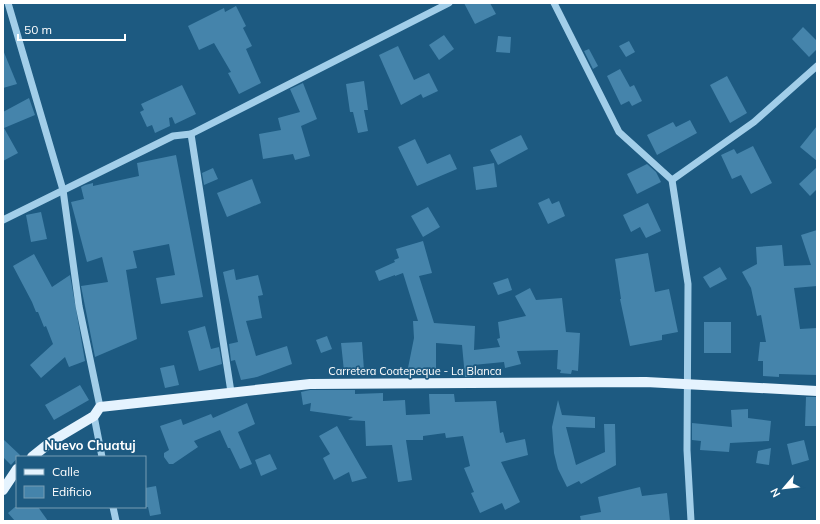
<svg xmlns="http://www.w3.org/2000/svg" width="820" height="524" font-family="Mulish,sans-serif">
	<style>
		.building { fill: #4584ab }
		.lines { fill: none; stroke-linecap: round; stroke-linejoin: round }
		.minor { stroke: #a2cee9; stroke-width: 7 }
		.major { stroke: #e5f3fe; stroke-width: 10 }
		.labels { text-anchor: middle; stroke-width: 3.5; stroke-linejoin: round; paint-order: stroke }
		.street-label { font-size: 11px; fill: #fff; stroke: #1d5a81 }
		.quarter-label { font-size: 13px; font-weight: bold; fill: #fff; stroke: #1d5a81 }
	</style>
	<rect width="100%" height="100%" fill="#1d5a81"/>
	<!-- building -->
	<g class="building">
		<polygon points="464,3 490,3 496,14 475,24"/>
		<polygon points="236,6 246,26 243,28 252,46 246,49 261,83 239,94 228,73 231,72 214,43 199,50 188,26 224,8 225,12"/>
		<polygon points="803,27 817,41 817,49 809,57 792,39"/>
		<polygon points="444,35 454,49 439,60 429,45"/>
		<polygon points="498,36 511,37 510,53 496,52"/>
		<polygon points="629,41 635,52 626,57 619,46"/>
		<polygon points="398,46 414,80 429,73 438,91 423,98 421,94 401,105 379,55"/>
		<polygon points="589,49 598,66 593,69 584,51"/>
		<polygon points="3,50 17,84 3,88"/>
		<polygon points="620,69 630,87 634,85 642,101 632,106 629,101 621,105 607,76"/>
		<polygon points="727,76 747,113 730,123 710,85"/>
		<polygon points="364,81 368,110 364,110 368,131 358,133 353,112 350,112 346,84"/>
		<polygon points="303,83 317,119 301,126 310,156 295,160 293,154 263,159 259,134 281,130 278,118 300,112 290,89"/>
		<polygon points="182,85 196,114 175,124 172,117 169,118 170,126 155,133 152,125 147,127 140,112 144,110 141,104"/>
		<polygon points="29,98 35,115 4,128 18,153 3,161 3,112"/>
		<polygon points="690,120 697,133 657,155 647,135 673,122 676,127"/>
		<polygon points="817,126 817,161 800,147"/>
		<polygon points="521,135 528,149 498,165 490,150"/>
		<polygon points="415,139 427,164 450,154 457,169 417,186 398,147"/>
		<polygon points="753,146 772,183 751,194 741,175 732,179 721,155 734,149 737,154"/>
		<polygon points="176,155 203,297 161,304 156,278 175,275 169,244 133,251 137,268 126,270 137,339 95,357 81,286 108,282 102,257 87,262 71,202 84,199 81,187 85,185 93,183 93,186 139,176 137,163"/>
		<polygon points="494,163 497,187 476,190 473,167"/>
		<polygon points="647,164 656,172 661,182 637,194 627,174"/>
		<polygon points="817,167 817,189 810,196 799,184"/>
		<polygon points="213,168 218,179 204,185 202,173"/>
		<polygon points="252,179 261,203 227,217 217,193"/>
		<polygon points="549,198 552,204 559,201 565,216 548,224 538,203"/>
		<polygon points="648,203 661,231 646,238 640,227 631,232 623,215"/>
		<polygon points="428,207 440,227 423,237 411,216"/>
		<polygon points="41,212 47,239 31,242 26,215"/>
		<polygon points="817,230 817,286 794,288 800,329 817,328 817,375 779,374 779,377 763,376 763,361 758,361 760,342 766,342 761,315 757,316 751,288 742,272 757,264 756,247 782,245 784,266 811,265 801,235"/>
		<polygon points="423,241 432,273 419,276 434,323 475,326 474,350 500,347 497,339 500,338 498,322 526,316 515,296 530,288 536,300 562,298 566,332 580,333 578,371 572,370 571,374 560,373 561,370 557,369 558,350 517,351 521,364 505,368 504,362 473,365 472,377 465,377 462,345 436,343 436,373 407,373 414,338 413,321 418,321 403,273 395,276 395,275 379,281 375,271 395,262 394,260 399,258 396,249"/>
		<polygon points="648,253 655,292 669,289 678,332 662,335 662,340 630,346 620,299 621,299 615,259"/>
		<polygon points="34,254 52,287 70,275 85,361 69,367 65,357 41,378 30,365 53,344 46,326 44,327 38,312 36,312 32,302 13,266"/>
		<polygon points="720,267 727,279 710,288 703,277"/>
		<polygon points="234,269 236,280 258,275 263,295 258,296 262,318 246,321 256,356 287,346 292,364 257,377 241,380 235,360 231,361 229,344 238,342 223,272"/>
		<polygon points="508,278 512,290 498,295 493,283"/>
		<rect x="704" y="322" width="27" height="31"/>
		<polygon points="205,326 211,349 219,347 222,364 199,371 188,331"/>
		<polygon points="327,336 332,349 321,353 316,340"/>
		<polygon points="362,342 364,370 344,371 341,343"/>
		<polygon points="174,365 179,385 165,388 160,368"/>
		<polygon points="80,385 89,400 54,420 45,405"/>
		<polygon points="310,390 355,390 355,394 383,393 383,401 405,400 406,415 430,414 429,394 454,394 455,402 496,401 500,433 503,432 506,443 525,439 528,455 501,462 520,502 505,510 502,503 480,513 471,493 474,492 464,468 470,466 463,436 446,438 445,433 423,436 423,440 406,440 412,480 398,482 392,445 366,446 365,421 348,420 353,417 310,411 311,403 303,405 301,392"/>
		<polygon points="806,397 817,397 817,426 805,426"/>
		<polygon points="558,400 562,415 595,417 595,428 566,427 576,465 605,452 604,424 615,424 616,465 581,484 579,481 567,487 558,469 554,453 552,427"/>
		<polygon points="247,403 255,424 238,432 252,464 240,469 230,448 228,448 220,430 194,441 198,447 173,464 169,464 164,457 164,453 169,450 160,426 181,419 183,425 211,414 213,418"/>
		<polygon points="748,409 748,418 771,421 769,441 730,443 729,452 700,450 701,441 692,440 692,423 732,427 731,410"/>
		<polygon points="337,426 367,478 352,482 349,472 334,480 323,458 330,454 319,436"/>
		<polygon points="3,439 20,455 11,465 3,457"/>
		<polygon points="804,440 809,460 792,465 787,444"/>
		<polygon points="771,448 769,465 756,463 758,451"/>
		<polygon points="270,454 277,469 261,476 255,460"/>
		<polygon points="156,486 161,514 150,516 148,507 145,507 145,488"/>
		<polygon points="640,487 642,496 667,493 670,521 581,521 580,516 601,512 598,497"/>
		<polygon points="15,507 38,507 48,521 15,521 8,513"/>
	</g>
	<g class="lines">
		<!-- minor -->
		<g class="minor">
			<polyline points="8,3 63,190 79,306 100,407"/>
			<polyline points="554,3 619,132 672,180 688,284 687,450 691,521"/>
			<polyline points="191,134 231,392"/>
			<polyline points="672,180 754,122 817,66"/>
			<polyline points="3,220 173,136 191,134 449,3"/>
			<polyline points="94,416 102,457"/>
			<polyline points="113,507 116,521"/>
		</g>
		<!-- major -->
		<g class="major">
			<polyline points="32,457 52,441 94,416 100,407 310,384 646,382 817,391"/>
			<polyline points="3,490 17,469"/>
		</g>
	</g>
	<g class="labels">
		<!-- street labels -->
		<g class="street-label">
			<text x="415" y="375">Carretera Coatepeque - La Blanca</text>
		</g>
		<!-- quarter labels -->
		<g class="quarter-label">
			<text x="90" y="450">Nuevo Chuatuj</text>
		</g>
	</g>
	<!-- border -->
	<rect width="820" height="524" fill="none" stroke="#ffffff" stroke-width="8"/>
	<!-- legend -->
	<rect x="16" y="456" width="130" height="52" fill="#1d5a81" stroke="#779cb3"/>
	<rect x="24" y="469" width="20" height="6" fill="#e5f3fe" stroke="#779cb3"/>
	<text x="52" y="476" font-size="12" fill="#ffffff">Calle</text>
	<rect x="24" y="486" width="20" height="12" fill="#4584ab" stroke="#779cb3"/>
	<text x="52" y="496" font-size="12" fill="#ffffff">Edificio</text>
	<!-- north arrow -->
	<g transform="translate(784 488) rotate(242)" stroke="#1d5a81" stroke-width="3" paint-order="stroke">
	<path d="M0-3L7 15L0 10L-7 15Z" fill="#ffffff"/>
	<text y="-6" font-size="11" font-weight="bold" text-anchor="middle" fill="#ffffff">N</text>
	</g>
	<!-- scale -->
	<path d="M18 34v6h107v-6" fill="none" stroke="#ffffff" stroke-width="2"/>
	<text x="24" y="34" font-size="12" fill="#ffffff" stroke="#1d5a81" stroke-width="3" paint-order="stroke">50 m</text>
</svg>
